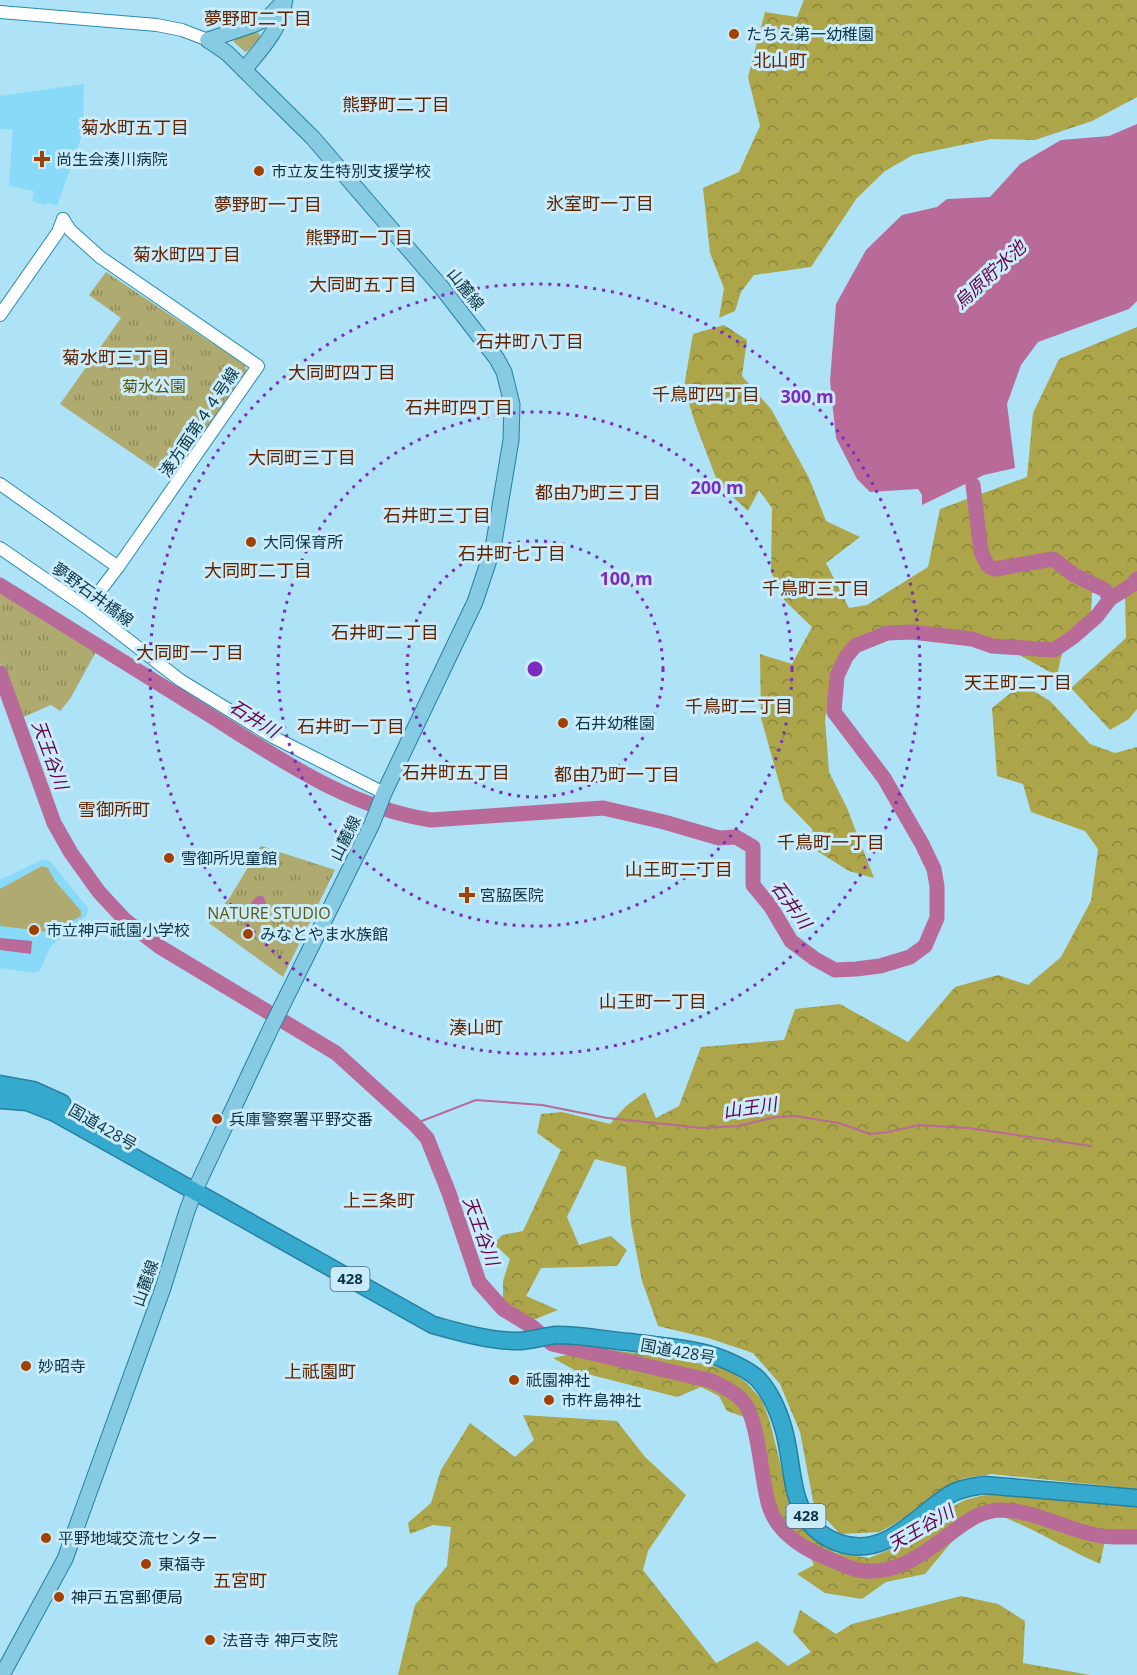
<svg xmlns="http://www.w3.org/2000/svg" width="1137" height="1675" font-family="'Open Sans','Noto Sans JP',sans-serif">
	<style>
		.built { fill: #89d9f8 }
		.grass { fill: #aeaa70 }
		.forest { fill: url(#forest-crowns) }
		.park { fill: url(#park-tufts) }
		.water { fill: #b86a98 }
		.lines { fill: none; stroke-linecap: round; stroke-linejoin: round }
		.stream { stroke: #b86a98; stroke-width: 2 }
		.river { stroke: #b86a98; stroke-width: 15 }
		.minor-casing { stroke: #278cad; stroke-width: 14 }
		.major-casing { stroke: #27809e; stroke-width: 17 }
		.highway-casing { stroke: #27809e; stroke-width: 19 }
		.minor { stroke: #fff; stroke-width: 12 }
		.major { stroke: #86cbe2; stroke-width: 15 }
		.highway { stroke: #36a9cf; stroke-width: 16 }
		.ring { fill: none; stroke: #7b2cbf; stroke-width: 3; stroke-dasharray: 3 6 }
		.poi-dot { fill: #a24000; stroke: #caecfa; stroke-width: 2 }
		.labels { text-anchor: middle; stroke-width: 6; stroke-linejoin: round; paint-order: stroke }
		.shield { fill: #caecfa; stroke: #456c7a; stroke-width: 1.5 }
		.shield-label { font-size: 15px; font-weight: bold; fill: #0c3543 }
		.poi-label { font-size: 16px; fill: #0c3543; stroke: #caecfa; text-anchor: start }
		.street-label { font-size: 16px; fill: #0c3543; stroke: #caecfa }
		.park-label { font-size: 16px; fill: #5b5611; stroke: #caecfa }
		.neighbourhood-label { font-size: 18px; fill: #612300; stroke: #caecfa }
		.water-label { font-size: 18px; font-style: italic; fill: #660249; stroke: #caecfa }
		.centre { fill: #7b2cbf; stroke: #caecfa; stroke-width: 3 }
		.ring-label { font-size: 18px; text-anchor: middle; font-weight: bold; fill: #7b2cbf; stroke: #caecfa; stroke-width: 6; stroke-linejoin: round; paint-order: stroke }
	</style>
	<defs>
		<pattern id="forest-crowns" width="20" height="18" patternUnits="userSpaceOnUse" patternTransform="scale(1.5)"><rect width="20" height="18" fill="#aca549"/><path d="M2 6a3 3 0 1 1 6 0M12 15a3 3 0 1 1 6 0" fill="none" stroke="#8a873e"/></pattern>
		<pattern id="park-tufts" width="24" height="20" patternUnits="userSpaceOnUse" patternTransform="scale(1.5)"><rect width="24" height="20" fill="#aeaa70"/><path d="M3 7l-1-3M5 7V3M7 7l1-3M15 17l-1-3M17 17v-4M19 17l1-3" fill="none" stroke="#8c8b5e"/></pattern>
	</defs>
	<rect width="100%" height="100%" fill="#aee2f7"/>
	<!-- built -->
	<g class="built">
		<polygon points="84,84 83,132 57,206 49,203 44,205 32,201 34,191 9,186 13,129 0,129 0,96"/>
		<polygon points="43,859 50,861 88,908 87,915 51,946 40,970 35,973 0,968 0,880"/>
	</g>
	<!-- grass -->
	<g class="grass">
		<polygon points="254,31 259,33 260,37 249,50 245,52 234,42 234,38"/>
		<polygon points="42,866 48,868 55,881 81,911 81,916 62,927 54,926 51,932 0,926 0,889"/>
	</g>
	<!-- forest -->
	<g class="forest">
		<polygon points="804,0 1137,0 1137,97 1092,121 1035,140 991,139 913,155 885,171 857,198 811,267 754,275 741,292 735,311 719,318 724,288 710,253 703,188 739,172 760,126 748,77 765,12 797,17"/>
		<polygon points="724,325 747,340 742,376 771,409 809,478 826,521 860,537 826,563 849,608 867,605 928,567 940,509 1027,477 1033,413 1059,359 1137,327 1137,709 1129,719 1110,730 1071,688 1126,638 1125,595 1092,593 1090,631 1062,653 1057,676 1002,645 942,628 887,632 855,645 833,676 825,719 829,772 847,808 874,878 849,871 817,851 812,829 784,800 761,718 760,654 792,664 812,627 785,601 771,572 772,508 759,490 748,511 718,483 694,420 684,387 693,334"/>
		<polygon points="1022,684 1050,701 1090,744 1115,753 1137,747 1137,1489 991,1474 961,1479 913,1513 880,1532 840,1534 814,1506 800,1432 780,1384 753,1353 708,1338 658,1326 642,1281 631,1224 626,1167 595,1159 567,1217 579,1245 611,1236 627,1250 617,1266 541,1268 526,1296 558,1310 533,1320 513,1318 503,1304 503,1281 510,1259 494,1244 502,1235 523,1231 561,1150 537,1133 541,1114 562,1112 610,1124 626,1106 645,1092 656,1118 679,1106 701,1047 784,1040 795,1009 840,1004 908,1042 955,987 998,975 1028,985 1061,957 1091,901 1098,849 1085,831 1031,812 1023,784 997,776 992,708"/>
		<path d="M597,1348l82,11 48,10 20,14 15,17 8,22 19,77 10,22 18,19 19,13 33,5 30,-12 38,-31 28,-15 27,-7 145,11v26l-31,6 -6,28c-36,-16 -70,-38 -107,-51l-38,25 -30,36 -39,8 -24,17 -37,-6 -28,-19 17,-9 -9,-21 -35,-19 -20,-106 -23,-8 -8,-15 -18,-9 -24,10 -101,-26 -23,-13z"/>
		<polygon points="523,1415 617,1421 645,1457 686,1495 648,1551 643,1570 716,1663 757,1641 788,1666 811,1652 793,1632 800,1610 836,1634 852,1624 961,1596 998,1604 1025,1621 1023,1663 1090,1675 398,1675 415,1605 447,1566 451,1527 433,1525 410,1534 408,1523 431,1503 441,1470 470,1423 515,1457 534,1440"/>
	</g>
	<!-- park -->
	<g class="park">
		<polygon points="106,272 245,365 246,371 171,480 60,404 121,318 89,295"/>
		<polygon points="0,591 97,650 70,699 60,711 51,705 21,718 0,663"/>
		<polygon points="261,846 335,870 283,977 209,923 230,897"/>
	</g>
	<!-- water -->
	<g class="water">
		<polygon points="1137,124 1137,301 1129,309 1038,342 1021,365 1007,404 1015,468 984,475 922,505 922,495 918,489 870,492 857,479 836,438 830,381 836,304 866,250 902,215 937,207 947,199 990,197 1020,164 1061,140 1109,136"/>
		<polygon points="258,896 263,896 266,903 264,908 254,913 249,911 248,908 253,900"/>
		<polygon points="0,938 32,941 31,954 0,950"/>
	</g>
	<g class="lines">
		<!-- stream -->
		<polyline class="stream" points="414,1124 476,1100 542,1105 607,1118 702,1128 738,1126 776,1117 795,1116 839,1123 870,1134 888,1132 919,1125 968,1128 1091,1146"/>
		<!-- river -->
		<g class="river">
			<polyline points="973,485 981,552 988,566 995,569 1053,559 1074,575 1105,590 1110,599"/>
			<path d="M0,585c68,43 137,85 206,128 71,44 140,94 225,107l172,-12 61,14 55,16 17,-1 17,10v38l18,22 20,34 24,18 20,11 21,-1 24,-3 30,-9 15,-11 12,-28v-32l-3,-17 -12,-25 -38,-66 -50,-66 3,-36 9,-19 9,-11 32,-13 25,-1 60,7 20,7 62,4 19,-13 24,-21 13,-17 22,-14 5,-6"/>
			<path d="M0,673l54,150 17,30 28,39 26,28 35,27 176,106 78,71 13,14 22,55 30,89 24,27 31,19 18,16 160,37c11,6 22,10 31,20 16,18 18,80 26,105 7,23 29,40 51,49 12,5 25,12 38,15 38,7 68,-18 97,-40 14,-10 26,-19 45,-20 34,0 64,19 96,25 14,3 27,2 41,2"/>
		</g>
		<defs>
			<g id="minor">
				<polyline points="0,12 157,25 182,30 208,40"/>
				<polyline points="63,219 70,230 100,257 258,366 118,567 87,608"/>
				<polyline points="0,315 58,232 63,219"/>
				<polyline points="0,484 118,567"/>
				<polyline points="0,548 87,608 180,680 273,737 384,793"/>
			</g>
			<g id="major">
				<polyline points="208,40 255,24 270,16 285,0"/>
				<path d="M244,70c16,-20 35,-39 40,-65"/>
				<polyline points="2,1675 65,1559 163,1288 187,1211 195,1190 270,1030 372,824 384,793 475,602 493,548 511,440 512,404 504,372 497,359 442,288 313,138 227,53 208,40"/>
			</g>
			<g id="highway">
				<polyline points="0,1084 33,1090 62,1103"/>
				<path d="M0,1100l27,2 28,11 378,212c26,7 56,16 84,16 14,0 27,-5 40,-6 24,0 49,5 72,7 28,4 68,6 94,17 12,5 26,11 35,20 12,13 20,31 25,48 13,42 3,97 56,116 46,16 76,-26 110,-48 11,-7 23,-8 35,-10l153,13"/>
			</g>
		</defs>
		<!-- minor casing -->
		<use href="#minor" class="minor-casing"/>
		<!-- major casing -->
		<use href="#major" class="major-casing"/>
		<!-- highway casing -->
		<use href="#highway" class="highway-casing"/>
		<!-- minor -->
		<use href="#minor" class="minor"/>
		<!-- major -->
		<use href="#major" class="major"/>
		<!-- highway -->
		<use href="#highway" class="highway"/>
	</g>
	<!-- distance rings -->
	<g class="ring">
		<circle cx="535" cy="669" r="128"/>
		<circle cx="535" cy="669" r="257"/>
		<circle cx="535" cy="669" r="385"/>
	</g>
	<!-- markers -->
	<g class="poi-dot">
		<circle cx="734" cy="34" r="6"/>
		<path d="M39 150h6v6h6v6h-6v6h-6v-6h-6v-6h6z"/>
		<circle cx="259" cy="171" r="6"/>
		<circle cx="251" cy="542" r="6"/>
		<circle cx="563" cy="723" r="6"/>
		<circle cx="169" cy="858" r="6"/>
		<path d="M464 886h6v6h6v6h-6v6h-6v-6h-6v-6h6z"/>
		<circle cx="34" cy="930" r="6"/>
		<circle cx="248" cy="934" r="6"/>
		<circle cx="217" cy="1119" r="6"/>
		<circle cx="26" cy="1366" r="6"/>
		<circle cx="514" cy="1380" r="6"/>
		<circle cx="549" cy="1400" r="6"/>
		<circle cx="46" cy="1538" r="6"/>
		<circle cx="146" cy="1564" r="6"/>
		<circle cx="59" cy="1597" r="6"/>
		<circle cx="210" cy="1640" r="6"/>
	</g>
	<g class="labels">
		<!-- shield labels -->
		<g class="shield">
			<rect x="330.5" y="1267" width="39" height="24" rx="4.5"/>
			<rect x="786.5" y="1504" width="39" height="24" rx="4.5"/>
		</g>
		<g class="shield-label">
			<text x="350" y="1284">428</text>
			<text x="806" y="1521">428</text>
		</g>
		<!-- poi labels -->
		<g class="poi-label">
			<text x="746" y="40">たちえ第一幼稚園</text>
			<text x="56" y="165">尚生会湊川病院</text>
			<text x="271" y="177">市立友生特別支援学校</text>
			<text x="263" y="548">大同保育所</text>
			<text x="575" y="729">石井幼稚園</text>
			<text x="181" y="864">雪御所児童館</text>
			<text x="480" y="901">宮脇医院</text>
			<text x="46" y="936">市立神戸祇園小学校</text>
			<text x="260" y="940">みなとやま水族館</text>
			<text x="229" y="1125">兵庫警察署平野交番</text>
			<text x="38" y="1372">妙昭寺</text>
			<text x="526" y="1386">祇園神社</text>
			<text x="561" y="1406">市杵島神社</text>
			<text x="58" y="1544">平野地域交流センター</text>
			<text x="158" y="1570">東福寺</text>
			<text x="71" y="1603">神戸五宮郵便局</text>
			<text x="222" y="1646">法音寺 神戸支院</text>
		</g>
		<!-- street labels -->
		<g class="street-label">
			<text transform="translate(466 289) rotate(51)" y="6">山麓線</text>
			<text transform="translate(199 422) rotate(-56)" y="6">湊方面第４４号線</text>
			<text transform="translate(93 594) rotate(36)" y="6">夢野石井橋線</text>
			<text transform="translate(345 838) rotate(-64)" y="6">山麓線</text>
			<text transform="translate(103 1127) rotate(30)" y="6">国道428号</text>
			<text transform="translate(145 1283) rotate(-71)" y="6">山麓線</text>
			<text transform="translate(678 1351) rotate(10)" y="6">国道428号</text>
		</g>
		<!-- park labels -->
		<g class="park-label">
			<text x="154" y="392">菊水公園</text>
			<text x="269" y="919">NATURE STUDIO</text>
		</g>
		<!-- neighbourhood labels -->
		<g class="neighbourhood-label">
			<text x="258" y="25">夢野町二丁目</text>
			<text x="780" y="67">北山町</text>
			<text x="396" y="111">熊野町二丁目</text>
			<text x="135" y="134">菊水町五丁目</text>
			<text x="600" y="210">氷室町一丁目</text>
			<text x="268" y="211">夢野町一丁目</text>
			<text x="359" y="244">熊野町一丁目</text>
			<text x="187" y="261">菊水町四丁目</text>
			<text x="363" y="291">大同町五丁目</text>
			<text x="530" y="348">石井町八丁目</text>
			<text x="116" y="364">菊水町三丁目</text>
			<text x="342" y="379">大同町四丁目</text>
			<text x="706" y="401">千鳥町四丁目</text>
			<text x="459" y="414">石井町四丁目</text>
			<text x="302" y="464">大同町三丁目</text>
			<text x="598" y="499">都由乃町三丁目</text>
			<text x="437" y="522">石井町三丁目</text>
			<text x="512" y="560">石井町七丁目</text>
			<text x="258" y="577">大同町二丁目</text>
			<text x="816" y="595">千鳥町三丁目</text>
			<text x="385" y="639">石井町二丁目</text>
			<text x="190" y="659">大同町一丁目</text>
			<text x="1018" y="689">天王町二丁目</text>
			<text x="739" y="713">千鳥町二丁目</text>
			<text x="351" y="733">石井町一丁目</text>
			<text x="456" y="779">石井町五丁目</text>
			<text x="617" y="781">都由乃町一丁目</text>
			<text x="114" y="816">雪御所町</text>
			<text x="831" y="849">千鳥町一丁目</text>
			<text x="679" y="876">山王町二丁目</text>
			<text x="653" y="1008">山王町一丁目</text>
			<text x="476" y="1034">湊山町</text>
			<text x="379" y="1207">上三条町</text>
			<text x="320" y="1378">上祇園町</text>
			<text x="240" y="1587">五宮町</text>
		</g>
		<!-- water labels -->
		<g class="water-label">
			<text transform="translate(990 275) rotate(-43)" y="6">烏原貯水池</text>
			<text transform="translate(254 719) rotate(32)" y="6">石井川</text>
			<text transform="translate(50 755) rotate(70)" y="6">天王谷川</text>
			<text transform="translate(791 905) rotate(54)" y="6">石井川</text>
			<text transform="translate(750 1108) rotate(-8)" y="6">山王川</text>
			<text transform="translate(481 1231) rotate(70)" y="6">天王谷川</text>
			<text transform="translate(921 1528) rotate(-30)" y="6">天王谷川</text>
		</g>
	</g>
	<circle cx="535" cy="669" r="9" class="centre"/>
	<g class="ring-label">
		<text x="807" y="403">300 m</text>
		<text x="717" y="494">200 m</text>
		<text x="626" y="585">100 m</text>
	</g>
</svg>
